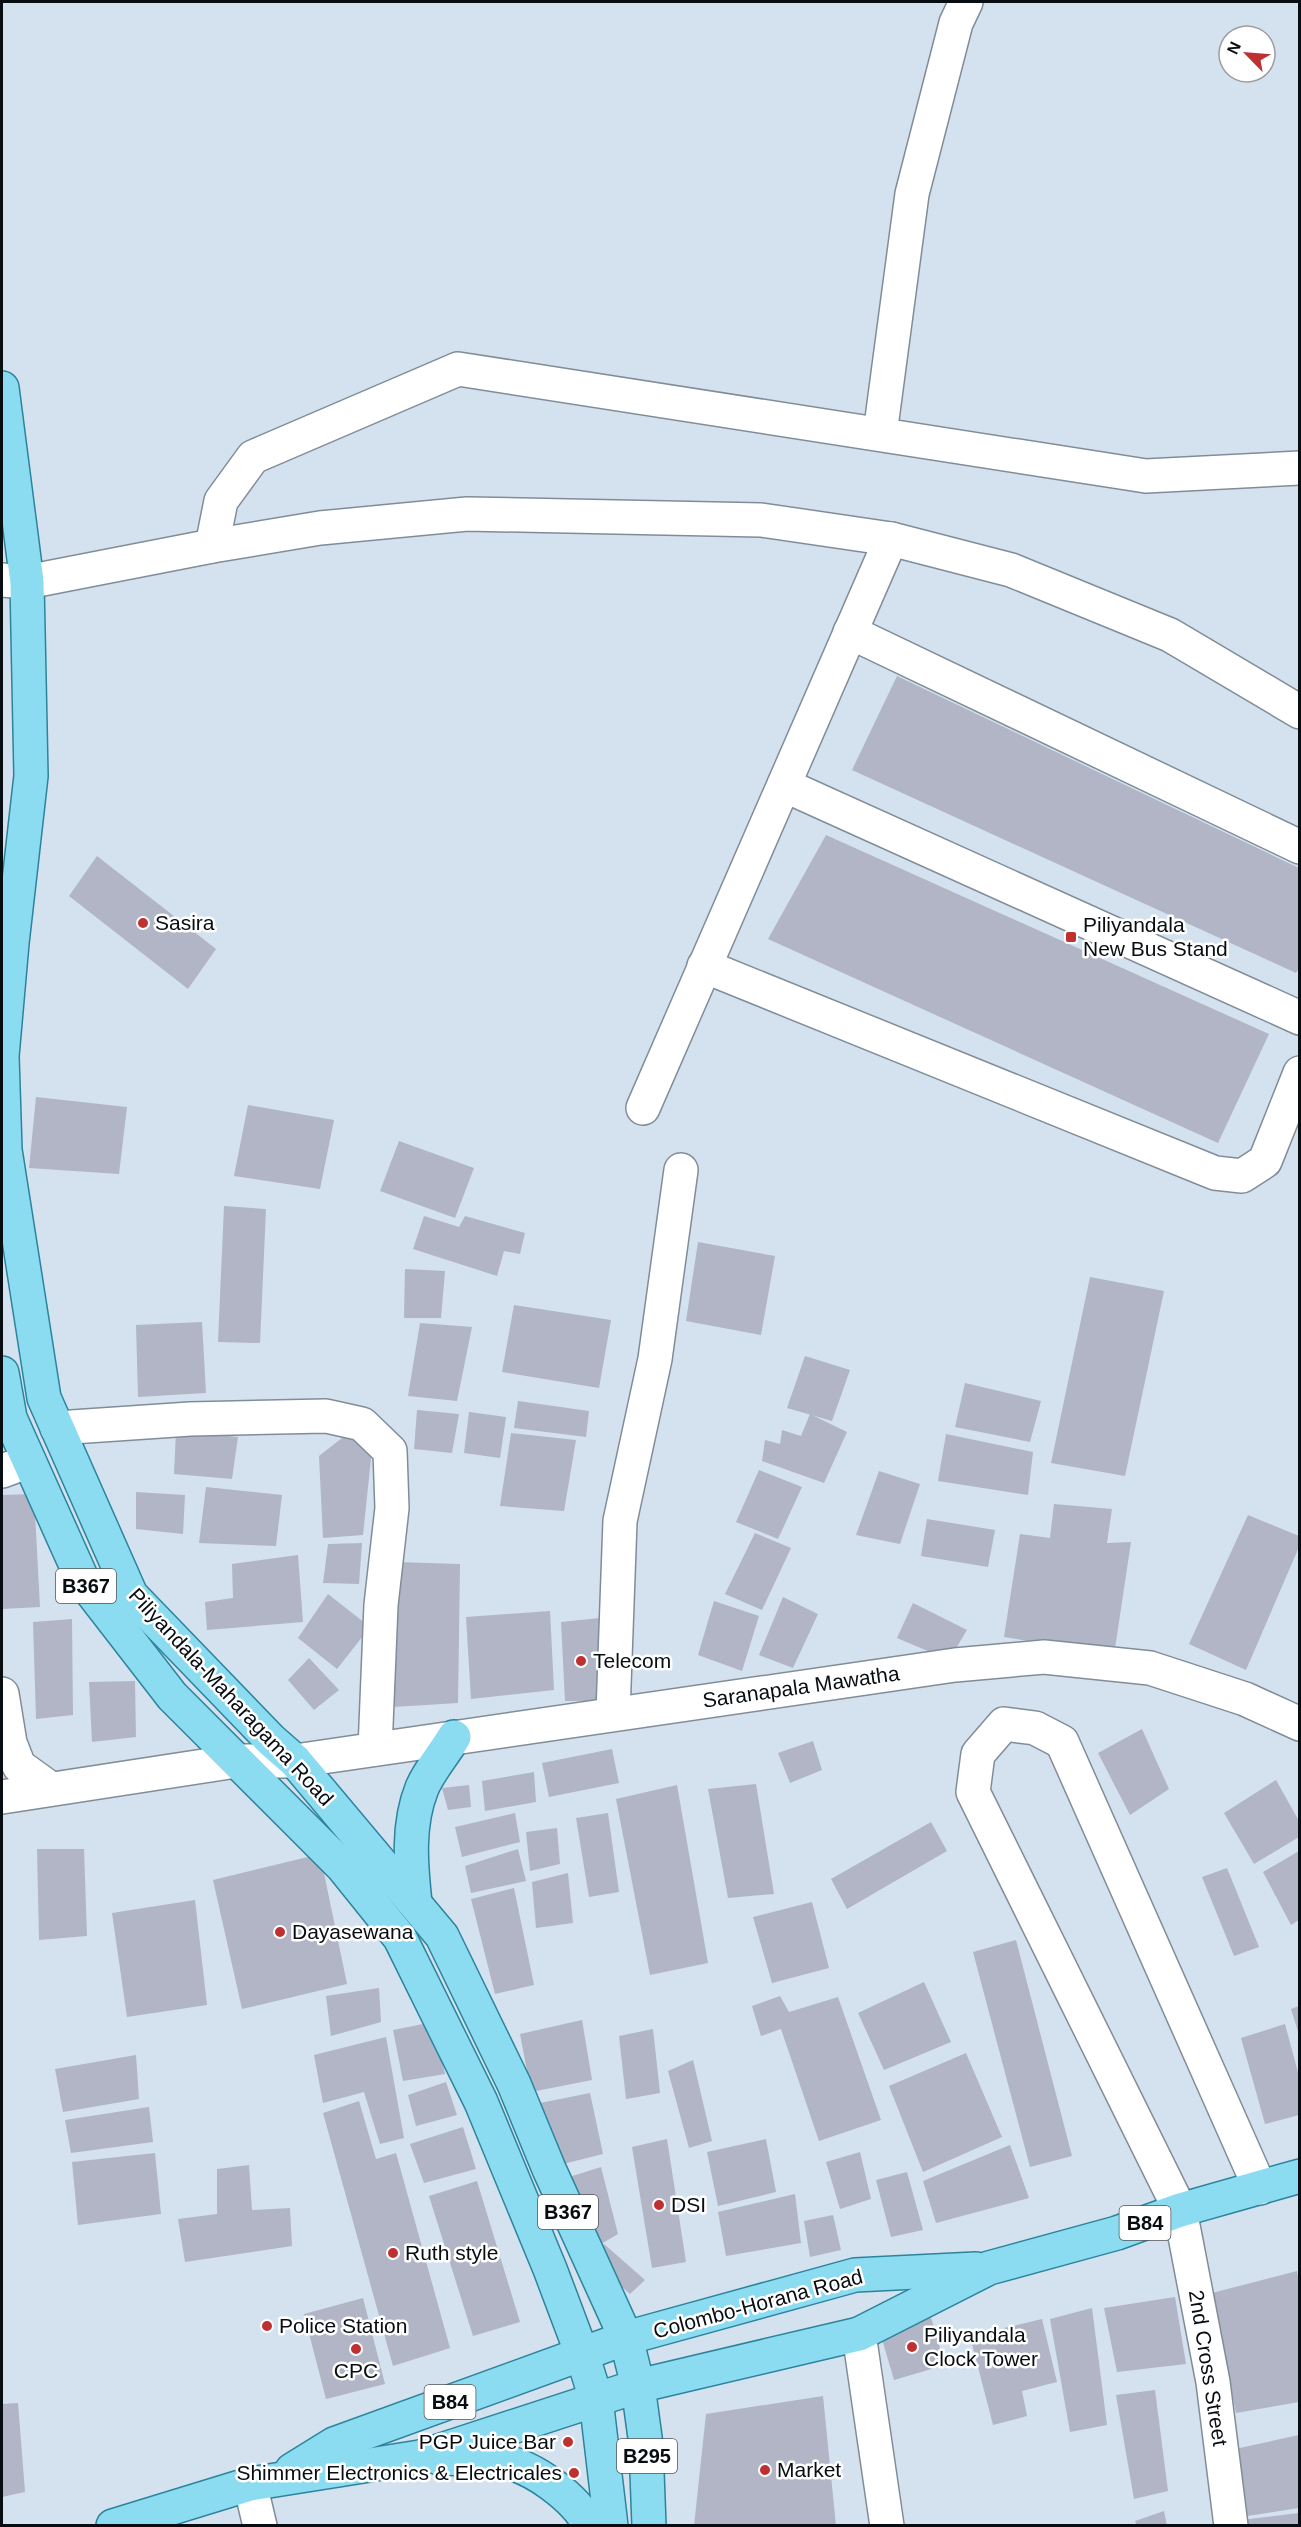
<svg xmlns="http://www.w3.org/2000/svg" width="1301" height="2527" font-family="Arial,sans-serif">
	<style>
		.building { fill: #b1b5c5 }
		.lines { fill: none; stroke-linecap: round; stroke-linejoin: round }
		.minor-casing { stroke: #808d99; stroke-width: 36 }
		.major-casing { stroke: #2c849c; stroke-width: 36 }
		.minor { stroke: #fff; stroke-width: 33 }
		.major { stroke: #8cdcf1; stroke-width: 33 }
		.poi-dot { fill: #bf3031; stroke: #fff; stroke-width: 2 }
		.labels { text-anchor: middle; stroke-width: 5; stroke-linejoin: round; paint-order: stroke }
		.shield { fill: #fff; stroke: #525658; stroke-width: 1.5 }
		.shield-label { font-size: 20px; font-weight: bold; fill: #080d11 }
		.poi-label { font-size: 21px; fill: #080d11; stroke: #fff; text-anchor: start }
		.street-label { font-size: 21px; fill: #080d11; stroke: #fff }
	</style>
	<rect width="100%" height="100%" fill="#d4e2ef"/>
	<!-- building -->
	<g class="building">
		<polygon points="897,676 1299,868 1299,968 1296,973 852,770"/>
		<polygon points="826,835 1269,1034 1218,1143 768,939"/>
		<polygon points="97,856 216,949 188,989 69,896"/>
		<polygon points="36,1097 127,1107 119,1174 29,1168"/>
		<polygon points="248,1105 334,1120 320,1189 234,1176"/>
		<polygon points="399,1141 474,1168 455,1218 380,1191"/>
		<polygon points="224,1206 266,1209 260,1343 218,1342"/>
		<polygon points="424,1216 459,1227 465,1216 525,1233 520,1254 504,1251 497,1276 413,1249"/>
		<polygon points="698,1242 775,1256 761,1335 686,1321"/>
		<polygon points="405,1269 445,1271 441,1318 404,1318"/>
		<polygon points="1090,1277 1164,1291 1125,1476 1051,1463"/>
		<polygon points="514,1305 611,1320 599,1388 502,1372"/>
		<polygon points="202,1322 206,1393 138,1397 136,1325"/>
		<polygon points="420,1323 472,1327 457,1401 408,1396"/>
		<polygon points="805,1356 850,1370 832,1421 787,1408"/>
		<polygon points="965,1383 1041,1401 1030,1442 955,1427"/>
		<polygon points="518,1401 589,1411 586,1437 514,1428"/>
		<polygon points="417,1410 459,1414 452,1453 414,1449"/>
		<polygon points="469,1412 506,1417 500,1458 464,1453"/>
		<polygon points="810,1414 847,1432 824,1483 762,1461 765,1440 780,1444 782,1430 801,1436"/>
		<polygon points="176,1431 238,1437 232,1479 174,1474"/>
		<polygon points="351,1431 372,1449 363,1535 323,1538 319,1456"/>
		<polygon points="511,1433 576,1440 564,1511 500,1506"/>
		<polygon points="946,1434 1033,1452 1028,1495 938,1481"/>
		<polygon points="759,1470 802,1487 778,1539 736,1522"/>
		<polygon points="879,1471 920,1484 900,1544 856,1535"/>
		<polygon points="206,1487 282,1495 276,1546 199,1543"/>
		<polygon points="136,1492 185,1495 183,1534 136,1529"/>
		<polygon points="34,1494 40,1607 2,1609 2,1495"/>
		<polygon points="1054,1504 1112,1509 1107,1543 1131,1542 1114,1655 1004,1637 1020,1534 1050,1538"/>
		<polygon points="1248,1515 1299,1536 1299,1547 1246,1670 1189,1644"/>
		<polygon points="927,1519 995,1530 988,1567 921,1556"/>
		<polygon points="755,1533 791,1548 762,1610 725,1594"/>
		<polygon points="362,1543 359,1584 323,1583 328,1544"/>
		<polygon points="298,1555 303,1622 207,1630 205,1602 233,1598 232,1564"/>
		<polygon points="396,1562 460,1564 458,1703 393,1707"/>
		<polygon points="328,1594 370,1627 337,1669 298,1638"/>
		<polygon points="783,1597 818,1614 793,1668 759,1655"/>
		<polygon points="714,1601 759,1616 742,1671 698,1655"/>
		<polygon points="913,1603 967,1630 949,1660 897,1638"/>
		<polygon points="550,1611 554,1690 471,1699 466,1617"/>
		<polygon points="600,1618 600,1701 565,1701 561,1622"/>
		<polygon points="72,1619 73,1715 36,1719 33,1622"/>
		<polygon points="309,1658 339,1690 314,1710 288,1680"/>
		<polygon points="135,1681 136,1737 92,1742 89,1682"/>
		<polygon points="1142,1729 1169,1789 1130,1815 1098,1753"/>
		<polygon points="813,1741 822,1770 790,1783 778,1753"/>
		<polygon points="612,1749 619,1783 549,1797 542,1763"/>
		<polygon points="534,1772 536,1802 485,1811 482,1781"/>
		<polygon points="1276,1780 1299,1821 1299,1837 1254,1864 1224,1813"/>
		<polygon points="756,1784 774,1894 728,1898 708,1789"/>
		<polygon points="469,1785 471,1807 448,1810 442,1788"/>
		<polygon points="677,1785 708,1963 650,1975 616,1799"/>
		<polygon points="515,1813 520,1842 462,1857 455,1827"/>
		<polygon points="608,1813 619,1892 589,1897 576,1818"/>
		<polygon points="931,1822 947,1851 847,1909 831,1879"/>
		<polygon points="557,1828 560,1864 530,1871 526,1832"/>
		<polygon points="37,1849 84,1849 87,1936 39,1940"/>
		<polygon points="518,1849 526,1881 471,1893 465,1866"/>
		<polygon points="1299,1851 1299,1920 1291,1925 1263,1872"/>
		<polygon points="320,1854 347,1984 242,2009 213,1880"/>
		<polygon points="1227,1868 1259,1947 1234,1956 1202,1877"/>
		<polygon points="568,1873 573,1923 536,1928 532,1882"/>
		<polygon points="514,1888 534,1985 495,1994 471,1899"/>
		<polygon points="195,1900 207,2005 127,2017 112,1913"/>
		<polygon points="812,1902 829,1968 772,1983 753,1917"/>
		<polygon points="1016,1940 1072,2156 1030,2167 973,1952"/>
		<polygon points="924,1982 951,2042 884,2070 858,2013"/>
		<polygon points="379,1988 381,2022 331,2036 326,1996"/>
		<polygon points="780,1996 789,2012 838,1997 881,2120 819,2141 781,2029 761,2036 752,2006"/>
		<polygon points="1299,2006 1299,2035 1291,2009"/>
		<polygon points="582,2020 592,2080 531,2092 520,2034"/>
		<polygon points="433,2022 445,2074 403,2081 393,2030"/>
		<polygon points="1285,2024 1299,2076 1299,2115 1265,2124 1241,2038"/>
		<polygon points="653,2029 660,2093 626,2099 619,2036"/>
		<polygon points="386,2037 404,2138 380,2144 364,2092 323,2103 314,2055"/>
		<polygon points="966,2053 1002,2137 923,2172 889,2086"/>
		<polygon points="136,2055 139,2099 63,2112 55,2069"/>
		<polygon points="693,2060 712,2141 689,2148 668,2071"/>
		<polygon points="446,2082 457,2115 416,2126 408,2095"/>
		<polygon points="590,2093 603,2154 555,2166 540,2103"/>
		<polygon points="359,2101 376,2159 396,2153 450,2348 393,2366 323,2113"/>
		<polygon points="149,2107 153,2142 71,2153 65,2120"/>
		<polygon points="463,2127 476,2169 424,2183 410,2144"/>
		<polygon points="667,2139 686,2262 652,2268 632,2147"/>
		<polygon points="766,2139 776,2192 718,2206 707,2152"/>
		<polygon points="1010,2145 1029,2198 936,2223 923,2181"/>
		<polygon points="860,2152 871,2199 840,2209 826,2162"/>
		<polygon points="155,2153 161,2214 78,2225 72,2162"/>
		<polygon points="249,2165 252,2210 290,2208 292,2246 185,2262 178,2219 217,2214 217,2169"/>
		<polygon points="601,2167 618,2234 601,2244 563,2179"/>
		<polygon points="907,2172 923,2230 891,2237 876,2180"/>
		<polygon points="477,2181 520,2322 473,2336 429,2196"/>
		<polygon points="795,2194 801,2243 726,2256 718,2212"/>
		<polygon points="833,2215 841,2250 810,2257 804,2221"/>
		<polygon points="604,2244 645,2280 630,2294 592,2261"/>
		<polygon points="1297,2271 1299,2283 1299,2402 1236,2413 1212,2293"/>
		<polygon points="1175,2297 1186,2364 1117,2372 1104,2308"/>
		<polygon points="363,2298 385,2384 326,2399 304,2314"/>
		<polygon points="1092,2308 1107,2425 1070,2432 1050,2319"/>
		<polygon points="930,2314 945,2365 894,2380 879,2329"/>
		<polygon points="1042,2319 1057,2382 1022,2391 1027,2416 993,2425 970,2336"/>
		<polygon points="1155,2390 1168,2491 1134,2499 1116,2395"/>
		<polygon points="823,2396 836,2526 694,2526 706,2414"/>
		<polygon points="18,2403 25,2492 2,2497 2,2404"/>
		<polygon points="1299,2435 1299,2508 1234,2518 1226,2451"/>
		<polygon points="1164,2511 1167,2526 1137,2526 1135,2521"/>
		<polygon points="1299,2513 1299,2526 1235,2526 1234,2521"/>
	</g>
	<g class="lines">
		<defs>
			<g id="minor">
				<polyline points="880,434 912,194 956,23 966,2"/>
				<polyline points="212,546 320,528 467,514 761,520 891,539 1011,570 1170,635 1300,712"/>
				<polyline points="2,580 27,582 212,546 221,501 253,457 458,369 1146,476 1300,468"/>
				<polyline points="850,632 1300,847"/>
				<polyline points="784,785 1300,1018"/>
				<polyline points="704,966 1215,1173 1242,1176 1265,1161 1300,1073"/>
				<polyline points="643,1108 891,539"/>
				<polyline points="57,1428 190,1419 326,1416 362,1424 390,1451 392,1508 381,1605 375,1749"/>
				<polyline points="2,1471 29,1461"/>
				<polyline points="2,1694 10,1743 19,1766 51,1789"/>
				<polyline points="613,1713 620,1521 655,1359 681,1170"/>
				<polyline points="2,1797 236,1761 295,1761 955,1665 1044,1657 1150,1668 1245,1699 1300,1724"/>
				<polyline points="859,2334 887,2526"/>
				<polyline points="250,2484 260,2526"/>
				<polyline points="1231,2526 1213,2382 1180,2210 973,1792 978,1754 1004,1724 1035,1728 1062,1742 1260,2188"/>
			</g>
			<g id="major">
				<polyline points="2,388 27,582 31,776 12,943 2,1056 5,1150 44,1398 131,1595 271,1740 295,1761 442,1936 514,2084 549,2169 626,2338 638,2386 646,2445 649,2526"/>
				<polyline points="2,1373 10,1418 83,1581 172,1696 342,1866 400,1938 481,2102 550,2269 582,2354 596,2399 611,2526"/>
				<path d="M415,1903c-4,-37 -8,-78 7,-115 7,-17 22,-34 32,-51"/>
				<path d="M439,2458c21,1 42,1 62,3 32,5 75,37 89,65"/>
				<polyline points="292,2470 334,2444 626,2338 855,2275 976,2269"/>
				<polyline points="113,2526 250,2484 420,2457 638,2386 859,2334 989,2268 1117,2233 1180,2210 1300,2176"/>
			</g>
		</defs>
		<!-- minor casing -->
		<use href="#minor" class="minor-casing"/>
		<!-- major casing -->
		<use href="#major" class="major-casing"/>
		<!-- minor -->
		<use href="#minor" class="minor"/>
		<!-- major -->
		<use href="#major" class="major"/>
	</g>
	<!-- markers -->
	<g class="poi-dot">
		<circle cx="143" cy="923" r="6"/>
		<rect x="1065" y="931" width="12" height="12" rx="3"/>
		<circle cx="581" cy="1661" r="6"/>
		<circle cx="280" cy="1932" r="6"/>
		<circle cx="659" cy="2205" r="6"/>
		<circle cx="393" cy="2253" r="6"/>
		<circle cx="267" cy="2326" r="6"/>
		<circle cx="912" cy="2347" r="6"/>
		<circle cx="356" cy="2349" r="6"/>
		<circle cx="568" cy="2442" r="6"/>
		<circle cx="765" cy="2470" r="6"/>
		<circle cx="574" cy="2473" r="6"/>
	</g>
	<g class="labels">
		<!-- shield labels -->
		<g class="shield">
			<rect x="56" y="1569" width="60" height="34" rx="4.5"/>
			<rect x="538" y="2195" width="60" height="34" rx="4.5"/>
			<rect x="1119.5" y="2206" width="51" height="34" rx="4.5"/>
			<rect x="424.5" y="2385" width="51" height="34" rx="4.5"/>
			<rect x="617" y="2439" width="60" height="34" rx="4.5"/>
		</g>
		<g class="shield-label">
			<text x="86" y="1593">B367</text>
			<text x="568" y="2219">B367</text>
			<text x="1145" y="2230">B84</text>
			<text x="450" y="2409">B84</text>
			<text x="647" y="2463">B295</text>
		</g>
		<!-- poi labels -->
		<g class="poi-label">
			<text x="155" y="930">Sasira</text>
			<text x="1083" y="932">Piliyandala<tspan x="1083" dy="24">New Bus Stand</tspan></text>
			<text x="593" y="1668">Telecom</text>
			<text x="292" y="1939">Dayasewana</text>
			<text x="671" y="2212">DSI</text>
			<text x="405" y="2260">Ruth style</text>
			<text x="279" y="2333">Police Station</text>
			<text x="924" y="2342">Piliyandala<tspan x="924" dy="24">Clock Tower</tspan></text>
			<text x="356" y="2378" text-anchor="middle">CPC</text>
			<text x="556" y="2449" text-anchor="end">PGP Juice Bar</text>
			<text x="777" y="2477">Market</text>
			<text x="562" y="2480" text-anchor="end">Shimmer Electronics &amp; Electricales</text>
		</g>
		<!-- street labels -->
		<g class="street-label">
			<text transform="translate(801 1687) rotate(-8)" y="7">Saranapala Mawatha</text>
			<text transform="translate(231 1697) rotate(47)" y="7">Piliyandala-Maharagama Road</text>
			<text transform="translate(758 2304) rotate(-15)" y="7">Colombo-Horana Road</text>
			<text transform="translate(1208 2368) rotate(81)" y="7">2nd Cross Street</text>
		</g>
	</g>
	<!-- border -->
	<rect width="1301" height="2527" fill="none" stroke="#080d11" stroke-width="6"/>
	<!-- north arrow -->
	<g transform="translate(1247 54) rotate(295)"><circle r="28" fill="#ffffff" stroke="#9c9ea0" stroke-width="1.5"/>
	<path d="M0-4.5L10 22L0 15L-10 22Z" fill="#bf3031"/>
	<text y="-9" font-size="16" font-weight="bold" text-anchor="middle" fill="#080d11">N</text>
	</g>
</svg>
